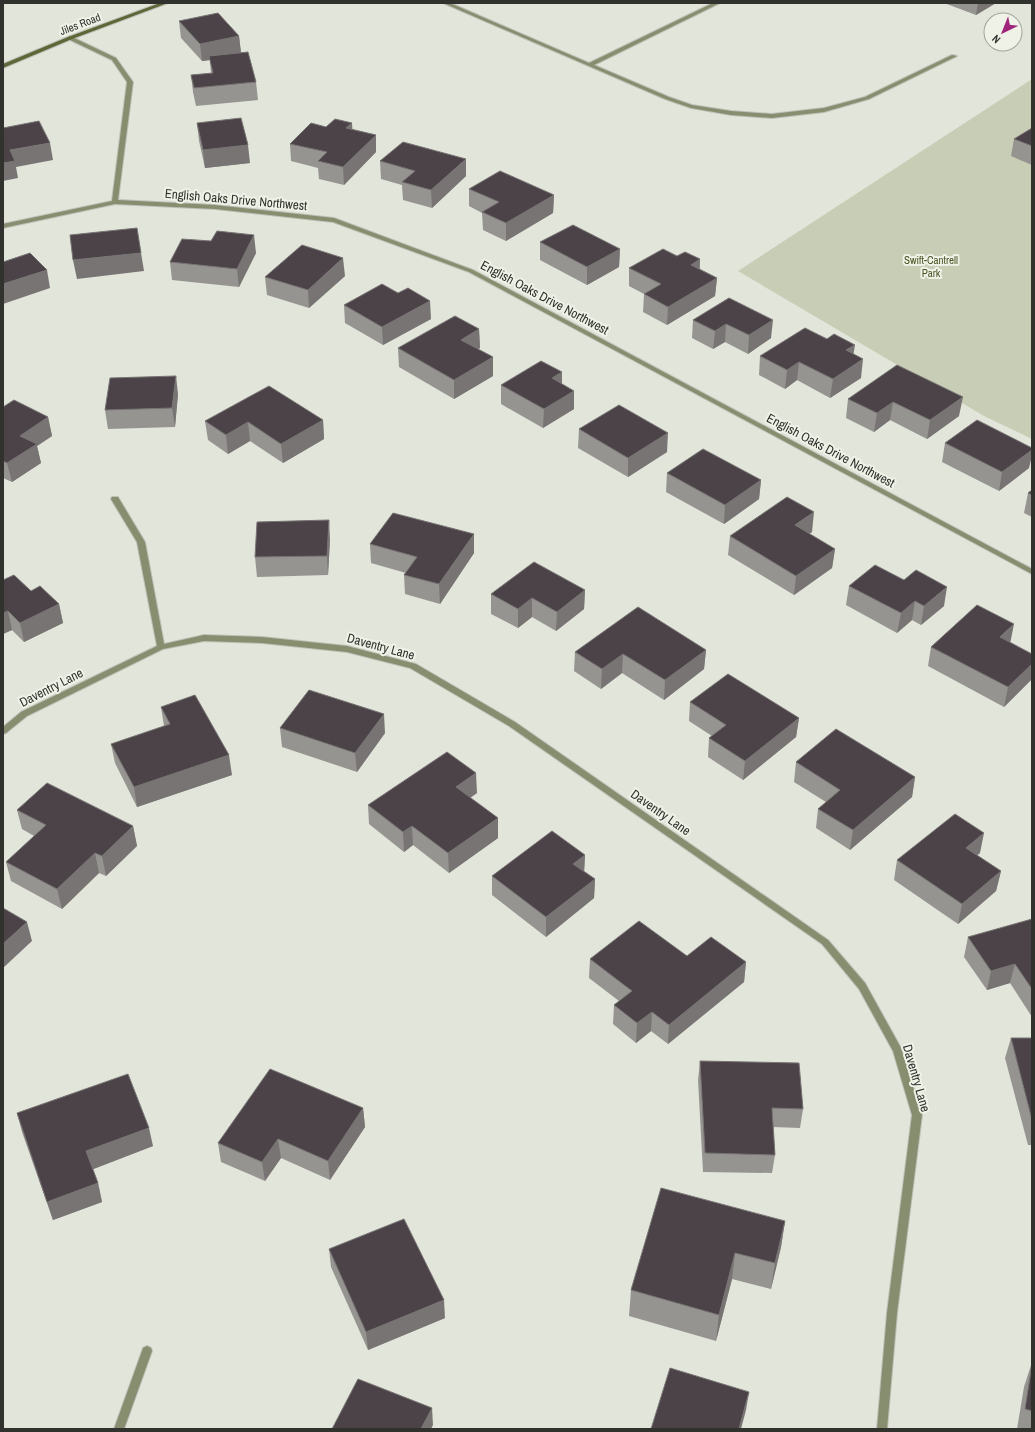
<svg xmlns="http://www.w3.org/2000/svg" width="1035" height="1432" font-family="'Archivo Narrow',sans-serif">
	<style>
		.green { fill: #c8ceb6 }
		.lines { fill: none; stroke-linecap: round; stroke-linejoin: round }
		.lane-casing { stroke: #bfc1b8; stroke-width: 2 }
		.street-casing { stroke: #bfc1b8; stroke-width: 2 }
		.secondary-casing { stroke: #bfc1b8; stroke-width: 2 }
		.lane { fill: #878e6f; fill-rule: evenodd }
		.street { fill: #878e6f; fill-rule: evenodd }
		.secondary { fill: #5c6637; fill-rule: evenodd }
		.wall { fill: #969491 }
		.shaded-wall { fill: #787474 }
		.building { fill: #4b4348; stroke: #787474 }
		.labels { text-anchor: middle; stroke-width: 4; stroke-linejoin: round; paint-order: stroke }
		.far-street-label { font-size: 11px; fill: #31322e; stroke: #eff2e7 }
		.far-park-label { font-size: 11px; fill: #4d5726; stroke: #eff2e7 }
		.street-label { font-size: 13px; fill: #31322e; stroke: #eff2e7 }
	</style>
	<rect width="100%" height="100%" fill="#e2e5da"/>
	<!-- green -->
	<polygon class="green" points="1032,79 1032,439 984,416 738,271"/>
	<g class="lines">
		<defs>
			<polygon id="lane" points="443,3 450,3 589,63 713,3 720,3 594,65 669,97 692,105 731,111 772,114 824,108 865,97 952,55 957,56 869,99 824,112 772,118 731,115 691,108 665,99"/>
			<g id="street">
				<polygon points="70,36 116,58 133,82 118,200 215,205 334,218 473,270 1032,569 1032,574 469,272 333,222 215,209 115,204 3,228 3,224 112,201 127,82 112,60 68,39 67,38"/>
				<polygon points="112,497 118,497 145,542 164,644 204,635 262,637 347,646 416,664 515,722 828,940 865,983 901,1048 922,1115 897,1313 887,1429 877,1429 887,1313 912,1115 893,1051 859,989 822,944 509,726 410,668 347,652 262,643 204,641 163,649 27,716 6,733 3,734 3,727 21,712 157,646 137,542 111,499"/>
				<polygon points="147,1346 151,1348 152,1351 124,1429 114,1429 142,1351 143,1348"/>
			</g>
			<polygon id="secondary" points="160,3 168,3 72,39 3,68 3,64 68,37"/>
		</defs>
		<!-- lane casing -->
		<use href="#lane" class="lane-casing"/>
		<!-- street casing -->
		<use href="#street" class="street-casing"/>
		<!-- secondary casing -->
		<use href="#secondary" class="secondary-casing"/>
		<!-- lane -->
		<use href="#lane" class="lane"/>
		<!-- street -->
		<use href="#street" class="street"/>
		<!-- secondary -->
		<use href="#secondary" class="secondary"/>
	</g>
	<!-- wall -->
	<g class="wall">
		<polygon points="944,3 996,3 976,15"/>
		<polygon points="179,21 239,36 241,53 256,82 258,100 196,106 193,92 191,75 211,73 210,60 202,61 181,38"/>
		<polygon points="197,123 250,163 205,168 199,141"/>
		<polygon points="326,127 352,129 376,135 376,152 344,185 319,179 318,168 291,161 290,144"/>
		<polygon points="1032,128 1032,165 1011,156 1014,139"/>
		<polygon points="380,161 466,176 432,208 403,200 402,185 381,179"/>
		<polygon points="469,189 554,195 553,213 506,241 483,230 482,213 469,206"/>
		<polygon points="540,242 620,249 619,267 587,285 540,260"/>
		<polygon points="256,253 239,287 172,280 170,262"/>
		<polygon points="677,256 700,259 700,269 717,278 715,296 667,325 643,312 644,294 629,286 629,268"/>
		<polygon points="345,276 309,308 267,295 265,277"/>
		<polygon points="729,298 771,338 748,354 725,342 713,349 692,338 693,320"/>
		<polygon points="344,305 431,319 383,345 345,323"/>
		<polygon points="479,329 480,348 478,349 493,357 493,376 454,399 399,367 398,348"/>
		<polygon points="853,354 861,378 830,398 797,380 785,389 759,375 760,356"/>
		<polygon points="897,365 959,416 927,439 890,420 874,432 846,418 848,399"/>
		<polygon points="562,372 562,384 574,409 543,428 501,404 501,385"/>
		<polygon points="178,394 175,427 108,429 105,410"/>
		<polygon points="3,407 48,417 52,436 37,446 41,463 12,482 3,478"/>
		<polygon points="323,420 324,439 283,463 250,441 228,454 208,440 205,421"/>
		<polygon points="579,429 667,452 628,477 578,448"/>
		<polygon points="945,443 1029,468 999,491 942,462"/>
		<polygon points="667,473 761,480 759,499 724,524 666,492"/>
		<polygon points="1032,490 1032,517 1024,513 1028,493"/>
		<polygon points="812,532 809,534 835,549 832,568 794,595 728,555 730,536"/>
		<polygon points="330,539 328,575 257,577 255,557"/>
		<polygon points="370,544 474,553 440,604 405,594 404,575 406,573 371,563"/>
		<polygon points="3,580 31,591 59,604 63,623 24,642 12,630 3,634"/>
		<polygon points="849,586 944,606 921,625 912,620 897,633 846,605"/>
		<polygon points="585,590 584,609 556,631 532,617 518,628 491,614 491,594"/>
		<polygon points="931,647 1032,654 1032,679 1004,707 928,666"/>
		<polygon points="706,650 704,669 664,700 622,673 601,689 574,671 575,652"/>
		<polygon points="690,702 799,718 796,737 743,780 708,757 709,738 712,736 689,721"/>
		<polygon points="161,707 232,775 137,807 115,763 111,744 164,726"/>
		<polygon points="280,728 385,733 357,772 282,747"/>
		<polygon points="796,762 915,777 912,797 850,850 816,828 818,809 826,802 794,782"/>
		<polygon points="477,793 470,798 498,818 498,838 449,873 413,845 404,852 369,824 368,805"/>
		<polygon points="17,810 133,826 137,846 106,876 99,873 62,909 11,881 6,862 34,836 22,829"/>
		<polygon points="980,853 977,855 1001,871 996,891 958,924 894,880 897,860"/>
		<polygon points="585,855 584,871 595,879 594,898 546,937 492,895 492,876"/>
		<polygon points="1032,919 1032,1017 1010,983 987,990 964,957 968,937"/>
		<polygon points="687,956 746,962 744,982 668,1044 651,1031 636,1043 613,1024 614,1005 619,1001 589,978 590,959"/>
		<polygon points="1011,1038 1032,1038 1032,1145 1028,1145 1005,1058"/>
		<polygon points="700,1061 803,1109 800,1128 773,1127 775,1155 772,1173 703,1172 698,1080"/>
		<polygon points="363,1108 365,1127 330,1180 281,1158 265,1181 221,1162 218,1143"/>
		<polygon points="17,1113 153,1146 93,1169 98,1183 102,1202 53,1220 22,1132"/>
		<polygon points="785,1221 781,1247 771,1289 732,1279 716,1341 629,1316 631,1290"/>
		<polygon points="329,1249 445,1318 368,1350 331,1267"/>
		<polygon points="1032,1362 1032,1429 1017,1429 1024,1387"/>
	</g>
	<!-- shaded-wall -->
	<g class="shaded-wall">
		<polygon points="978,3 996,3 976,15"/>
		<polygon points="239,36 241,53 209,56 210,60 202,61 200,44"/>
		<polygon points="352,123 353,140 346,128"/>
		<polygon points="376,135 376,152 344,185 343,167"/>
		<polygon points="50,143 53,160 16,167 18,178 3,181 3,163 10,150"/>
		<polygon points="248,145 250,163 205,168 203,150"/>
		<polygon points="466,159 466,176 432,208 431,190"/>
		<polygon points="554,195 553,213 506,241 506,223"/>
		<polygon points="254,235 256,253 239,287 237,269"/>
		<polygon points="620,249 619,267 587,285 587,267"/>
		<polygon points="141,253 144,271 77,279 73,260"/>
		<polygon points="343,258 345,276 309,308 308,290"/>
		<polygon points="700,259 699,277 691,265"/>
		<polygon points="47,270 50,288 3,304 3,284"/>
		<polygon points="717,278 715,296 667,325 668,307"/>
		<polygon points="430,301 431,319 383,345 382,327"/>
		<polygon points="773,320 771,338 748,354 749,335"/>
		<polygon points="726,324 725,342 713,349 715,331"/>
		<polygon points="479,329 480,348 462,358 461,340"/>
		<polygon points="855,345 852,363 846,350"/>
		<polygon points="493,357 493,376 454,399 454,380"/>
		<polygon points="863,359 861,378 830,398 833,379"/>
		<polygon points="799,362 797,380 785,389 787,370"/>
		<polygon points="562,372 562,391 552,378"/>
		<polygon points="176,376 178,394 175,427 172,408"/>
		<polygon points="574,391 574,409 543,428 544,409"/>
		<polygon points="963,397 959,416 927,439 930,420"/>
		<polygon points="893,402 890,420 874,432 877,413"/>
		<polygon points="48,417 52,436 37,446 41,463 12,482 7,463 20,436"/>
		<polygon points="323,420 324,439 283,463 281,444"/>
		<polygon points="248,422 250,441 228,454 226,435"/>
		<polygon points="668,433 667,452 628,477 628,458"/>
		<polygon points="1032,450 1032,456 1029,468 999,491 1002,472"/>
		<polygon points="761,480 759,499 724,524 725,505"/>
		<polygon points="814,512 812,532 792,545 795,525"/>
		<polygon points="329,520 330,539 328,575 327,556"/>
		<polygon points="474,534 474,553 440,604 439,584"/>
		<polygon points="835,549 832,568 794,595 796,576"/>
		<polygon points="947,587 944,606 921,625 924,606"/>
		<polygon points="585,590 584,609 556,631 557,612"/>
		<polygon points="532,598 532,617 518,628 518,609"/>
		<polygon points="915,601 912,620 897,633 901,613"/>
		<polygon points="59,604 63,623 24,642 20,623"/>
		<polygon points="8,611 12,630 3,634 3,613"/>
		<polygon points="1014,624 1010,644 1000,637"/>
		<polygon points="706,650 704,669 664,700 665,680"/>
		<polygon points="623,654 622,673 601,689 602,669"/>
		<polygon points="1032,664 1032,679 1004,707 1008,687"/>
		<polygon points="384,714 385,733 357,772 355,753"/>
		<polygon points="799,718 796,737 743,780 745,761"/>
		<polygon points="229,755 232,775 137,807 134,787"/>
		<polygon points="476,773 477,793 457,807 456,787"/>
		<polygon points="915,777 912,797 850,850 853,830"/>
		<polygon points="498,818 498,838 449,873 448,853"/>
		<polygon points="133,826 137,846 106,876 102,856"/>
		<polygon points="412,826 413,845 404,852 403,832"/>
		<polygon points="984,833 980,853 962,867 966,848"/>
		<polygon points="95,853 99,873 62,909 57,889"/>
		<polygon points="585,855 584,875 573,864"/>
		<polygon points="1001,871 996,891 958,924 962,904"/>
		<polygon points="595,879 594,898 546,937 546,917"/>
		<polygon points="27,922 32,941 3,968 3,944"/>
		<polygon points="746,962 744,982 668,1044 669,1025"/>
		<polygon points="1015,964 1010,983 987,990 991,971"/>
		<polygon points="652,1012 651,1031 636,1043 637,1023"/>
		<polygon points="363,1108 365,1127 330,1180 328,1161"/>
		<polygon points="149,1128 153,1146 91,1170 86,1151"/>
		<polygon points="278,1139 281,1158 265,1181 262,1162"/>
		<polygon points="98,1183 102,1202 53,1220 47,1202"/>
		<polygon points="785,1221 781,1247 771,1289 775,1263"/>
		<polygon points="735,1253 732,1279 716,1341 719,1315"/>
		<polygon points="444,1300 445,1318 368,1350 366,1332"/>
		<polygon points="749,1392 746,1410 741,1429 739,1429"/>
		<polygon points="432,1408 433,1425 431,1429 421,1429"/>
	</g>
	<!-- building -->
	<g class="building">
		<polygon points="218,13 239,36 200,44 179,21"/>
		<polygon points="248,52 256,82 194,88 191,75 213,73 209,56"/>
		<polygon points="241,118 248,145 203,150 197,123"/>
		<polygon points="335,119 352,123 346,128 376,135 343,167 318,161 327,152 290,144 311,123 326,127"/>
		<polygon points="39,121 50,143 10,150 15,161 3,163 3,128"/>
		<polygon points="1032,128 1032,146 1014,139"/>
		<polygon points="403,142 466,159 431,190 402,182 415,171 380,161"/>
		<polygon points="500,171 554,195 506,223 482,212 499,202 469,189"/>
		<polygon points="573,225 620,249 587,267 540,242"/>
		<polygon points="137,228 141,253 73,260 70,235"/>
		<polygon points="217,231 254,235 237,269 170,262 182,239 211,241"/>
		<polygon points="302,245 343,258 308,290 265,277"/>
		<polygon points="663,249 677,256 685,252 700,259 691,265 717,278 668,307 644,294 661,284 629,268"/>
		<polygon points="30,253 47,270 3,284 3,262"/>
		<polygon points="382,284 398,293 408,288 430,301 382,327 344,305"/>
		<polygon points="729,298 773,320 749,335 726,324 715,331 693,320"/>
		<polygon points="455,316 479,329 461,340 493,357 454,380 398,348"/>
		<polygon points="805,328 827,339 834,334 855,345 846,350 863,359 833,379 799,362 787,370 760,356"/>
		<polygon points="541,361 562,372 552,378 574,391 544,409 501,385"/>
		<polygon points="897,365 963,397 930,420 893,402 877,413 848,399"/>
		<polygon points="176,376 172,408 105,410 110,378"/>
		<polygon points="269,386 323,420 281,444 248,422 226,435 205,421"/>
		<polygon points="14,400 48,417 20,436 37,444 7,463 3,461 3,407"/>
		<polygon points="619,405 668,433 628,458 579,429"/>
		<polygon points="977,420 1032,448 1032,450 1002,472 945,443"/>
		<polygon points="703,449 761,480 725,505 667,473"/>
		<polygon points="1032,490 1032,495 1028,493"/>
		<polygon points="787,497 814,512 795,525 835,549 796,576 730,536"/>
		<polygon points="393,513 474,534 439,584 404,575 417,557 370,544"/>
		<polygon points="329,520 327,556 255,557 257,522"/>
		<polygon points="534,562 585,590 557,612 532,598 518,609 491,594"/>
		<polygon points="875,565 904,580 916,570 947,587 924,606 915,601 901,613 849,586"/>
		<polygon points="14,575 31,591 40,586 59,604 20,623 8,611 3,613 3,580"/>
		<polygon points="977,605 1014,624 1000,637 1032,654 1032,664 1008,687 931,647"/>
		<polygon points="638,607 706,650 665,680 623,654 602,669 575,652"/>
		<polygon points="728,674 799,718 745,761 709,738 726,725 690,702"/>
		<polygon points="309,690 384,714 355,753 280,728"/>
		<polygon points="195,695 229,755 134,787 111,744 170,724 161,707"/>
		<polygon points="836,729 915,777 853,830 818,809 840,790 796,762"/>
		<polygon points="447,752 476,773 456,787 498,818 448,853 412,826 403,832 368,805"/>
		<polygon points="47,783 133,826 102,856 95,853 57,889 6,862 46,825 17,810"/>
		<polygon points="955,814 984,833 966,848 1001,871 962,904 897,860"/>
		<polygon points="552,831 585,855 573,864 595,879 546,917 492,876"/>
		<polygon points="3,908 27,922 3,944"/>
		<polygon points="1032,919 1032,989 1015,964 991,971 968,937"/>
		<polygon points="639,921 687,956 711,937 746,962 669,1025 652,1012 637,1023 614,1005 632,991 590,959"/>
		<polygon points="1011,1038 1032,1038 1032,1120"/>
		<polygon points="700,1061 799,1063 803,1109 772,1108 775,1155 705,1153"/>
		<polygon points="270,1069 363,1108 328,1161 278,1139 262,1162 218,1143"/>
		<polygon points="128,1074 149,1128 86,1151 98,1183 47,1202 17,1113"/>
		<polygon points="661,1188 785,1221 775,1263 735,1253 719,1315 631,1290"/>
		<polygon points="404,1219 444,1300 366,1332 329,1249"/>
		<polygon points="1032,1364 1032,1411 1025,1409"/>
		<polygon points="670,1368 749,1392 739,1429 651,1429"/>
		<polygon points="358,1379 432,1408 421,1429 332,1429"/>
	</g>
	<g class="labels">
		<!-- far-street labels -->
		<g class="far-street-label">
			<text transform="translate(80 24) rotate(-21)" y="4">Jiles Road</text>
		</g>
		<!-- far-park labels -->
		<g class="far-park-label">
			<text x="931" y="264">Swift-Cantrell<tspan x="931" dy="13">Park</tspan></text>
		</g>
		<!-- street labels -->
		<g class="street-label">
			<text transform="translate(236 199) rotate(5)" y="5">English Oaks Drive Northwest</text>
			<text transform="translate(545 297) rotate(28)" y="5">English Oaks Drive Northwest</text>
			<text transform="translate(831 450) rotate(28)" y="5">English Oaks Drive Northwest</text>
			<text transform="translate(381 646) rotate(15)" y="5">Daventry Lane</text>
			<text transform="translate(51 687) rotate(-27)" y="5">Daventry Lane</text>
			<text transform="translate(661 812) rotate(35)" y="5">Daventry Lane</text>
			<text transform="translate(917 1078) rotate(74)" y="5">Daventry Lane</text>
		</g>
	</g>
	<!-- border -->
	<rect width="1035" height="1432" fill="none" stroke="#31322e" stroke-width="8"/>
	<!-- north arrow -->
	<g transform="translate(1003 32) rotate(223)"><circle r="19" fill="#eff2e7" stroke="#a3a59d"/>
	<path d="M0-3L7 15L0 10L-7 15Z" fill="#9f257b"/>
	<text y="-6" font-size="11" font-weight="bold" text-anchor="middle" fill="#31322e">N</text>
	</g>
</svg>
